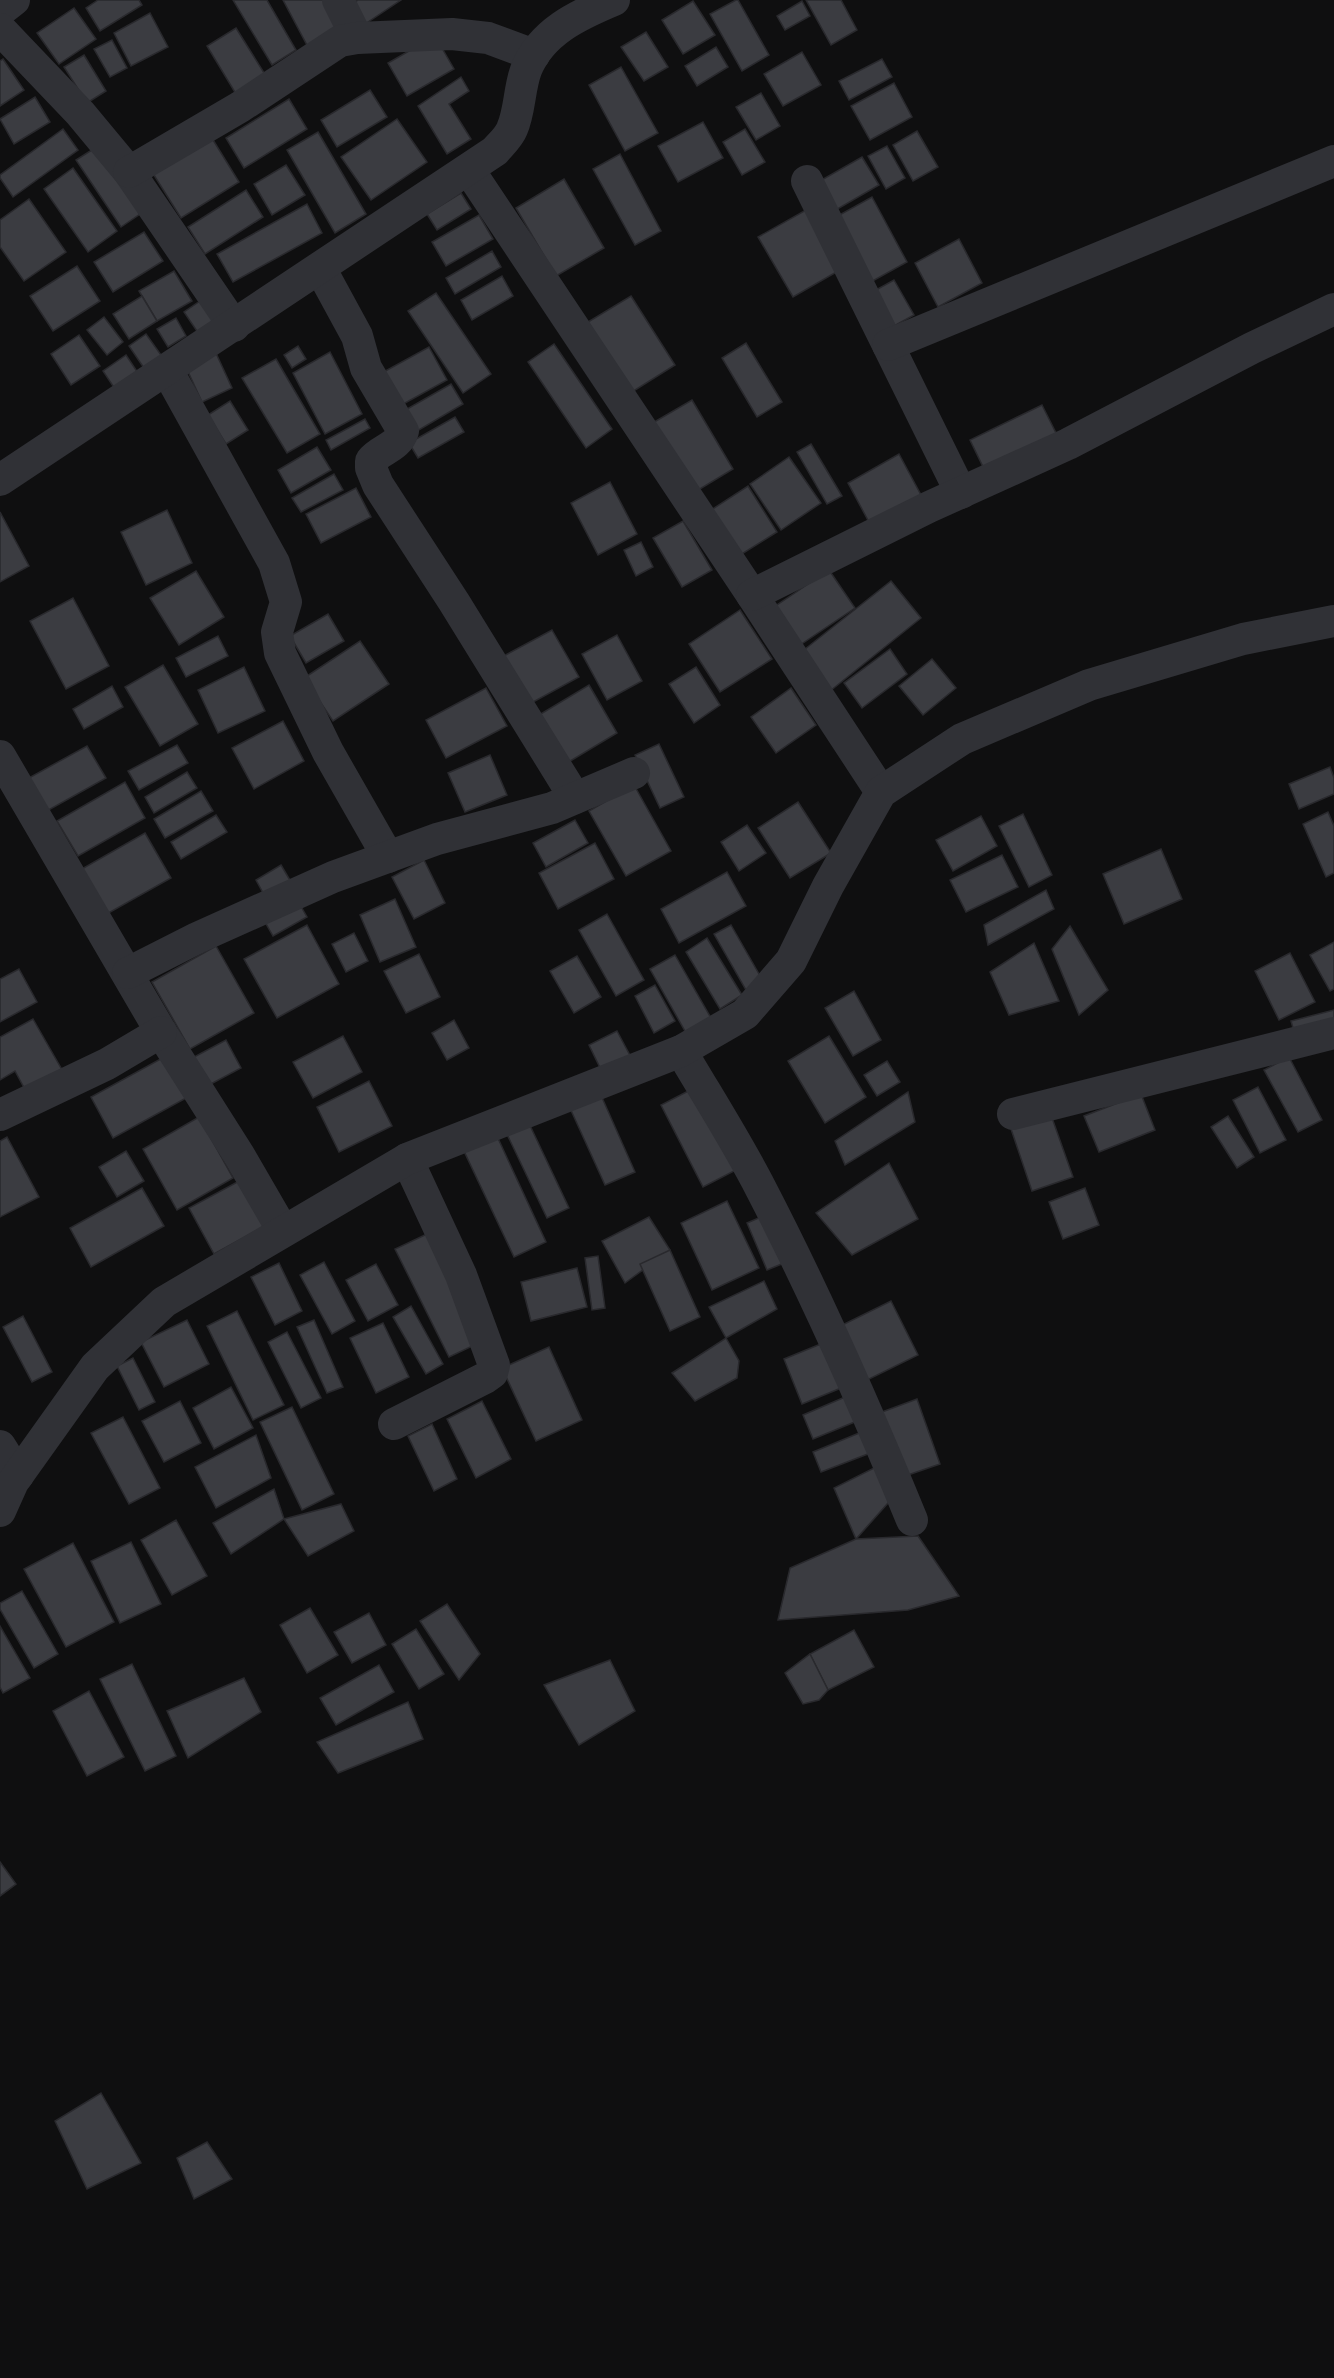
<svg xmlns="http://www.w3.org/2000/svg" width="1334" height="2378" font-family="'Fira Sans Condensed',sans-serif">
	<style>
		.building { fill: #3b3c41; stroke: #29292d; stroke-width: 1.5 }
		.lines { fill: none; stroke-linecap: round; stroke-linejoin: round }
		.street { stroke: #303136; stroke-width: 32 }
	</style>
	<rect width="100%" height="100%" fill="#0f0f10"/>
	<!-- building -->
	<g class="building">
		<polygon points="98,0 139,0 142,5 100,31 86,8"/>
		<polygon points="233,0 267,0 296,50 272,65"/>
		<polygon points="283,0 325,0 341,29 308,47"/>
		<polygon points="358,0 401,0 365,24 351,4"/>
		<polygon points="736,0 738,0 769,55 742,71 710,14"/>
		<polygon points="806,0 841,0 857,30 831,45"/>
		<polygon points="693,1 715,35 683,54 662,20"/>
		<polygon points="802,1 810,16 785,30 777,16"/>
		<polygon points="74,8 96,39 59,64 37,33"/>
		<polygon points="150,13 168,47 131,66 114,33"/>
		<polygon points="236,28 266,76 236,94 207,46"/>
		<polygon points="646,32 668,67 644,81 621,47"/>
		<polygon points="435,36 454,69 407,96 388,63"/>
		<polygon points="112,40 127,68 110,77 94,49"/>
		<polygon points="716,47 728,67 697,86 685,66"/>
		<polygon points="802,52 821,85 783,106 764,74"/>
		<polygon points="84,55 106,91 87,103 64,67"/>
		<polygon points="3,59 24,90 0,106 0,61"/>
		<polygon points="882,59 892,77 849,100 839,81"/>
		<polygon points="621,67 658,133 625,151 589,85"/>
		<polygon points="461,77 469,91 449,104 471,139 447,154 418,106"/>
		<polygon points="894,83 912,117 870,140 851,106"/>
		<polygon points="370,90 387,117 337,147 321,120"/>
		<polygon points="761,93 780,126 756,140 736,107"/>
		<polygon points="35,97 50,122 14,144 0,119"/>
		<polygon points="289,99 307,129 244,168 226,138"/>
		<polygon points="397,119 427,162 371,200 341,157"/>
		<polygon points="703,122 723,158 678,182 658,146"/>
		<polygon points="63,129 78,150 13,197 0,178 0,175"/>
		<polygon points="745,129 765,162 742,175 723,142"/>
		<polygon points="917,131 938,167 913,181 893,145"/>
		<polygon points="318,132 366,214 335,233 287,150"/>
		<polygon points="210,135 239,182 181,218 152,172"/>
		<polygon points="98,146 143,212 121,227 76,160"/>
		<polygon points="887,146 905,178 886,189 868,156"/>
		<polygon points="620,154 661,231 635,245 593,169"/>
		<polygon points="862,157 879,185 834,211 818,182"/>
		<polygon points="286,165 305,195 272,215 254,184"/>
		<polygon points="73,168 117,231 88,252 44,189"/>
		<polygon points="564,179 604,248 556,276 516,208"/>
		<polygon points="246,190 263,217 205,254 188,227"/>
		<polygon points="461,193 471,209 437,230 427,214"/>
		<polygon points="872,197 907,262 869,283 834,218"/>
		<polygon points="29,199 66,252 24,281 0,247 0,220"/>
		<polygon points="307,204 322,233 233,282 217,254"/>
		<polygon points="806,210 840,270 793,297 758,237"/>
		<polygon points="479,215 493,239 446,266 432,242"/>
		<polygon points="144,232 163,261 113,292 94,262"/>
		<polygon points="959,239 982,283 938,307 915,263"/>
		<polygon points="492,251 501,267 455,294 446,278"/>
		<polygon points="77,266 100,301 53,331 30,296"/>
		<polygon points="174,271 192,301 157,321 139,291"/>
		<polygon points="502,276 513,296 472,320 461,300"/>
		<polygon points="894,280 914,315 894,326 874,291"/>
		<polygon points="436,293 491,374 463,393 408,311"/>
		<polygon points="142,296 157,321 129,339 113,314"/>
		<polygon points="631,296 675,365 632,392 588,322"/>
		<polygon points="203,299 223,326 203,340 184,312"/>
		<polygon points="104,317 123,342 107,355 87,330"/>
		<polygon points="176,318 186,336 168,347 157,329"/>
		<polygon points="146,334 166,362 148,374 129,346"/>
		<polygon points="79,335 100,366 71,385 51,354"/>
		<polygon points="746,343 782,402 757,417 722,358"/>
		<polygon points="554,344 612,429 586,448 528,362"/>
		<polygon points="298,346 306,359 292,368 284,355"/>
		<polygon points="429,347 447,380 396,408 378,375"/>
		<polygon points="215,351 232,388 202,402 185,365"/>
		<polygon points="330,352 362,414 325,434 293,373"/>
		<polygon points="126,355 140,376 117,392 103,371"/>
		<polygon points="276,359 320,434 287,453 242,378"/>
		<polygon points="451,384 463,404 412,434 400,413"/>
		<polygon points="692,400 733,469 690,495 649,425"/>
		<polygon points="230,401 248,430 226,444 208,415"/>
		<polygon points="1042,405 1059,439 987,475 970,440"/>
		<polygon points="455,417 464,432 418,458 409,443"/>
		<polygon points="365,419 370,428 331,450 326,440"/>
		<polygon points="811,444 842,496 827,504 797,452"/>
		<polygon points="317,447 331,470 291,493 278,470"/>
		<polygon points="899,454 921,495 870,524 848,483"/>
		<polygon points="789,457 821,503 781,530 750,484"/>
		<polygon points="334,474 343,490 301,512 292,498"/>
		<polygon points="610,482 637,534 598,555 571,503"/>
		<polygon points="748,486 777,532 737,557 708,512"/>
		<polygon points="356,488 371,517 321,543 306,514"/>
		<polygon points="167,510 192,563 146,585 121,532"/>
		<polygon points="0,512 29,566 0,582"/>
		<polygon points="683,521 712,570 682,587 653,538"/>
		<polygon points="641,542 653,567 636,576 624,550"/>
		<polygon points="829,570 855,608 797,647 771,609"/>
		<polygon points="196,571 224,617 179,645 150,598"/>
		<polygon points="891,581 921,618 830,691 800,653"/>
		<polygon points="73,598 109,666 66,689 30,621"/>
		<polygon points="740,610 772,659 720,692 689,644"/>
		<polygon points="328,614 344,641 306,663 290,636"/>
		<polygon points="552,630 579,677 524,707 498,659"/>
		<polygon points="617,635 642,681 607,700 582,654"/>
		<polygon points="218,636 228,656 186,677 176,658"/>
		<polygon points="360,641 389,684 333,721 304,678"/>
		<polygon points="890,649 907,674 862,708 844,683"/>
		<polygon points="932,659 956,688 923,715 899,686"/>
		<polygon points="163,665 198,724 160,746 125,687"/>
		<polygon points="244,667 265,711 218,733 198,690"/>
		<polygon points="696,667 720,705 694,723 669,684"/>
		<polygon points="589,685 617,733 567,763 539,715"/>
		<polygon points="112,686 123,707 84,729 73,709"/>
		<polygon points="486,688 507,726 446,758 426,720"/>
		<polygon points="791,688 816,725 776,753 751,717"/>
		<polygon points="283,721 304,761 254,789 232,748"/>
		<polygon points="659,744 684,797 660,808 635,755"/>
		<polygon points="177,745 188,763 139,790 128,771"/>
		<polygon points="87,746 106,778 45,812 27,779"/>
		<polygon points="490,755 507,795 465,812 448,773"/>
		<polygon points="1330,767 1334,778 1334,794 1299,809 1289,784"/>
		<polygon points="187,772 197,788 154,813 145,797"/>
		<polygon points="125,782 145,818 78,856 57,821"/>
		<polygon points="634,785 671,851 626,876 589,811"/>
		<polygon points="201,791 213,811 165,838 154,819"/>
		<polygon points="798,802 831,853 790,878 758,828"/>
		<polygon points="1328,812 1334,826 1334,873 1326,877 1303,824"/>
		<polygon points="1023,814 1052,875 1029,887 999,826"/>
		<polygon points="216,815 227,832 181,859 171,842"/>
		<polygon points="981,816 997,846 953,871 936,840"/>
		<polygon points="575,820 588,843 546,867 533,843"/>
		<polygon points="747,825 766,853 739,871 721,842"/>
		<polygon points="145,833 171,878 105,915 80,870"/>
		<polygon points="595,843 614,879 558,909 539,873"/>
		<polygon points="1161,849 1182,899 1124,924 1103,874"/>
		<polygon points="1002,855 1018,887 966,912 950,880"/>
		<polygon points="424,860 445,903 414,919 392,877"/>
		<polygon points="281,865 294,887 268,902 256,880"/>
		<polygon points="727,872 746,906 679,943 661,909"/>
		<polygon points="1046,890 1054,909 988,945 984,925"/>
		<polygon points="395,899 416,947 380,962 360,915"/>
		<polygon points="299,903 307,917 273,936 265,922"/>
		<polygon points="607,914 644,980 616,996 579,930"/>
		<polygon points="307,925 339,984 277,1018 244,959"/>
		<polygon points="731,925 763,981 746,990 714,934"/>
		<polygon points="1070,926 1108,990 1079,1015 1052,949"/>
		<polygon points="354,933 368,961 346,972 332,944"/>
		<polygon points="707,938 742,995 720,1009 686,952"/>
		<polygon points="1334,942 1334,989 1330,991 1310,955"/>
		<polygon points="1034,943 1059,1001 1009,1015 990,972"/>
		<polygon points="216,946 254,1013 190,1049 152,982"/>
		<polygon points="1290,953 1315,1002 1279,1020 1255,971"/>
		<polygon points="419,954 440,997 406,1013 384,971"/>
		<polygon points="675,955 715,1025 690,1040 650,969"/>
		<polygon points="577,956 601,997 574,1013 550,971"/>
		<polygon points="19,969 37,1002 0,1022 0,979"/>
		<polygon points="655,985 675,1021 654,1033 635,996"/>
		<polygon points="854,991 881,1040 853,1056 825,1008"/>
		<polygon points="1334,1010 1334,1025 1295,1035 1291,1021"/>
		<polygon points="33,1019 65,1075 28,1095 15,1071 0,1080 0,1037"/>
		<polygon points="454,1020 469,1048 447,1060 432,1033"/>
		<polygon points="617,1031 633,1061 604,1076 589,1045"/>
		<polygon points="343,1036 362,1072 313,1098 293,1062"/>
		<polygon points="829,1036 866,1097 825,1123 788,1061"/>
		<polygon points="226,1040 241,1068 209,1085 194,1057"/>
		<polygon points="166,1056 188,1097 113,1138 91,1097"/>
		<polygon points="1289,1057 1322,1120 1298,1132 1264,1070"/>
		<polygon points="887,1061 900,1082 877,1096 864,1075"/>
		<polygon points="369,1081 392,1126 339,1152 317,1107"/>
		<polygon points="1258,1087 1286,1140 1260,1153 1233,1100"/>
		<polygon points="694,1088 736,1170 703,1187 661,1105"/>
		<polygon points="908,1092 915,1122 845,1165 835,1141"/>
		<polygon points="600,1093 635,1172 605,1185 569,1106"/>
		<polygon points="1141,1094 1155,1130 1099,1152 1084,1116"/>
		<polygon points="1051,1115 1073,1177 1032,1191 1011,1129"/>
		<polygon points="1228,1116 1254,1157 1237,1168 1211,1127"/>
		<polygon points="199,1117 233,1178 177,1210 143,1149"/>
		<polygon points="526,1117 569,1208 547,1218 504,1128"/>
		<polygon points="496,1134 546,1242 514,1257 463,1149"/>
		<polygon points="7,1137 39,1197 0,1217 0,1141"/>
		<polygon points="126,1151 144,1181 117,1197 99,1167"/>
		<polygon points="889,1163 918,1219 852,1255 816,1213"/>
		<polygon points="241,1180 265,1226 214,1254 189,1208"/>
		<polygon points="142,1188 164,1226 91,1267 70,1228"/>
		<polygon points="1085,1188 1099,1225 1063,1239 1049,1202"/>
		<polygon points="727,1201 759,1268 712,1290 681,1223"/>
		<polygon points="768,1214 789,1261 767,1270 747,1223"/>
		<polygon points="649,1217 670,1250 625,1283 602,1241"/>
		<polygon points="427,1234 481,1342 449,1357 395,1249"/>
		<polygon points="670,1250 700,1317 670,1331 640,1264"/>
		<polygon points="598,1256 605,1308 592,1310 585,1258"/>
		<polygon points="324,1262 355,1321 332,1334 300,1275"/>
		<polygon points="279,1263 302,1311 275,1325 251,1277"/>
		<polygon points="376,1264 398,1305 368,1321 346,1280"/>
		<polygon points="577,1268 587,1307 531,1321 521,1282"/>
		<polygon points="764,1281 777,1309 726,1338 709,1307"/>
		<polygon points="891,1301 918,1355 861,1383 834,1329"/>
		<polygon points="411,1306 443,1364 426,1374 393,1317"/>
		<polygon points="237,1311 284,1405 253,1420 207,1326"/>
		<polygon points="23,1316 52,1372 32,1382 3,1327"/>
		<polygon points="187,1320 209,1364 164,1387 141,1342"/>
		<polygon points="314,1320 343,1387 327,1393 297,1327"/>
		<polygon points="383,1323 409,1377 376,1393 350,1338"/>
		<polygon points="287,1332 321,1398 301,1408 268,1342"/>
		<polygon points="726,1338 739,1361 737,1378 695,1401 672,1373"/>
		<polygon points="828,1341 846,1386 802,1404 784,1359"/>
		<polygon points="549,1347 582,1420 536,1441 502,1368"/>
		<polygon points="133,1358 155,1402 139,1410 117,1366"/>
		<polygon points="231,1387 253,1428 214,1449 193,1408"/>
		<polygon points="852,1394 862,1419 813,1439 803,1415"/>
		<polygon points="917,1399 940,1464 905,1476 882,1412"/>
		<polygon points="180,1401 201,1443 164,1462 142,1421"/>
		<polygon points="482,1401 511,1459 476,1478 447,1419"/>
		<polygon points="292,1407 334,1494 302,1510 260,1422"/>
		<polygon points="123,1417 160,1488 129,1504 91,1433"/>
		<polygon points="432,1424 457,1479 434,1491 408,1436"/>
		<polygon points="864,1431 873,1452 821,1472 813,1452"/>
		<polygon points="256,1435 271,1478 216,1508 195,1467"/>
		<polygon points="882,1464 896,1494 856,1539 834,1488"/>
		<polygon points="274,1489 284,1519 231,1554 213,1523"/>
		<polygon points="341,1504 354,1531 308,1556 284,1519"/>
		<polygon points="176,1520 207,1576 172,1595 141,1540"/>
		<polygon points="918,1536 959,1596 908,1610 778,1620 790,1568 856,1539"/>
		<polygon points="131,1542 161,1604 120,1623 91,1561"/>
		<polygon points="73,1543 114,1622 66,1647 24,1569"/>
		<polygon points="22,1591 58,1654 34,1668 0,1609 0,1603"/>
		<polygon points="447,1604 480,1654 459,1680 420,1621"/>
		<polygon points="310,1608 338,1655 307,1673 280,1625"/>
		<polygon points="369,1613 386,1645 352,1663 334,1632"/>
		<polygon points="0,1626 30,1678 3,1693 0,1687"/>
		<polygon points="416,1629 444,1674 419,1689 392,1644"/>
		<polygon points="854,1630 874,1667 828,1690 810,1654"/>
		<polygon points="810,1654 828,1690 819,1700 803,1704 785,1673"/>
		<polygon points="610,1660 635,1711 579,1745 544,1685"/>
		<polygon points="132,1664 176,1756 145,1771 100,1679"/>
		<polygon points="379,1665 394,1692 336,1725 320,1698"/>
		<polygon points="244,1678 261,1712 188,1758 167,1711"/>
		<polygon points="89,1691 124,1757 87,1776 53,1711"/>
		<polygon points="408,1702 423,1739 338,1773 317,1742"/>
		<polygon points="0,1862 16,1884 0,1896"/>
		<polygon points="101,2093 141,2163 87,2189 55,2121"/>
		<polygon points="207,2142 232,2179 194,2199 177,2158"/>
	</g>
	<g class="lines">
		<!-- street -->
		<g class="street">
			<polyline points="338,0 357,38"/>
			<polyline points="0,11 14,0"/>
			<polyline points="0,29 80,113 129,172 234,326"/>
			<polyline points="469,170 752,595 881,792"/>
			<polyline points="129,172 240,107 340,41 357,38 452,34 488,38 534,55"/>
			<polyline points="807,181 961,493"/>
			<path d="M320,268l37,68 9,32 37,63c-5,17 -23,18 -32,30v7l7,17 76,117 121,196"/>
			<polyline points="888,345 1334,161"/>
			<polyline points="167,370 274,563 286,602 277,632 280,653 328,752 388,857"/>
			<path d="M0,480l495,-329c6,-7 14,-14 17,-22 8,-18 7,-40 14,-59 15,-38 52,-55 88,-70"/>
			<polyline points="752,595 929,507 1068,444 1252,348 1334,309"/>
			<polyline points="0,756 161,1032 239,1155 283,1231"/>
			<polyline points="128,973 197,938 333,877 437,839 552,808 634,773"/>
			<path d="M681,1051c27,46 56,91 80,138 56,108 105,219 151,331"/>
			<polyline points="1013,1114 1334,1033"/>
			<polyline points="0,1115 107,1064 161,1032"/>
			<polyline points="394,1424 485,1378 492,1373 494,1365 461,1275 407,1159"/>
			<polyline points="0,1446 18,1475"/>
			<polyline points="0,1511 13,1482 95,1367 164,1302 407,1159 681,1051 745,1014 791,961 828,886 881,792 962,739 1089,685 1243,639 1334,621"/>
		</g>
	</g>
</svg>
